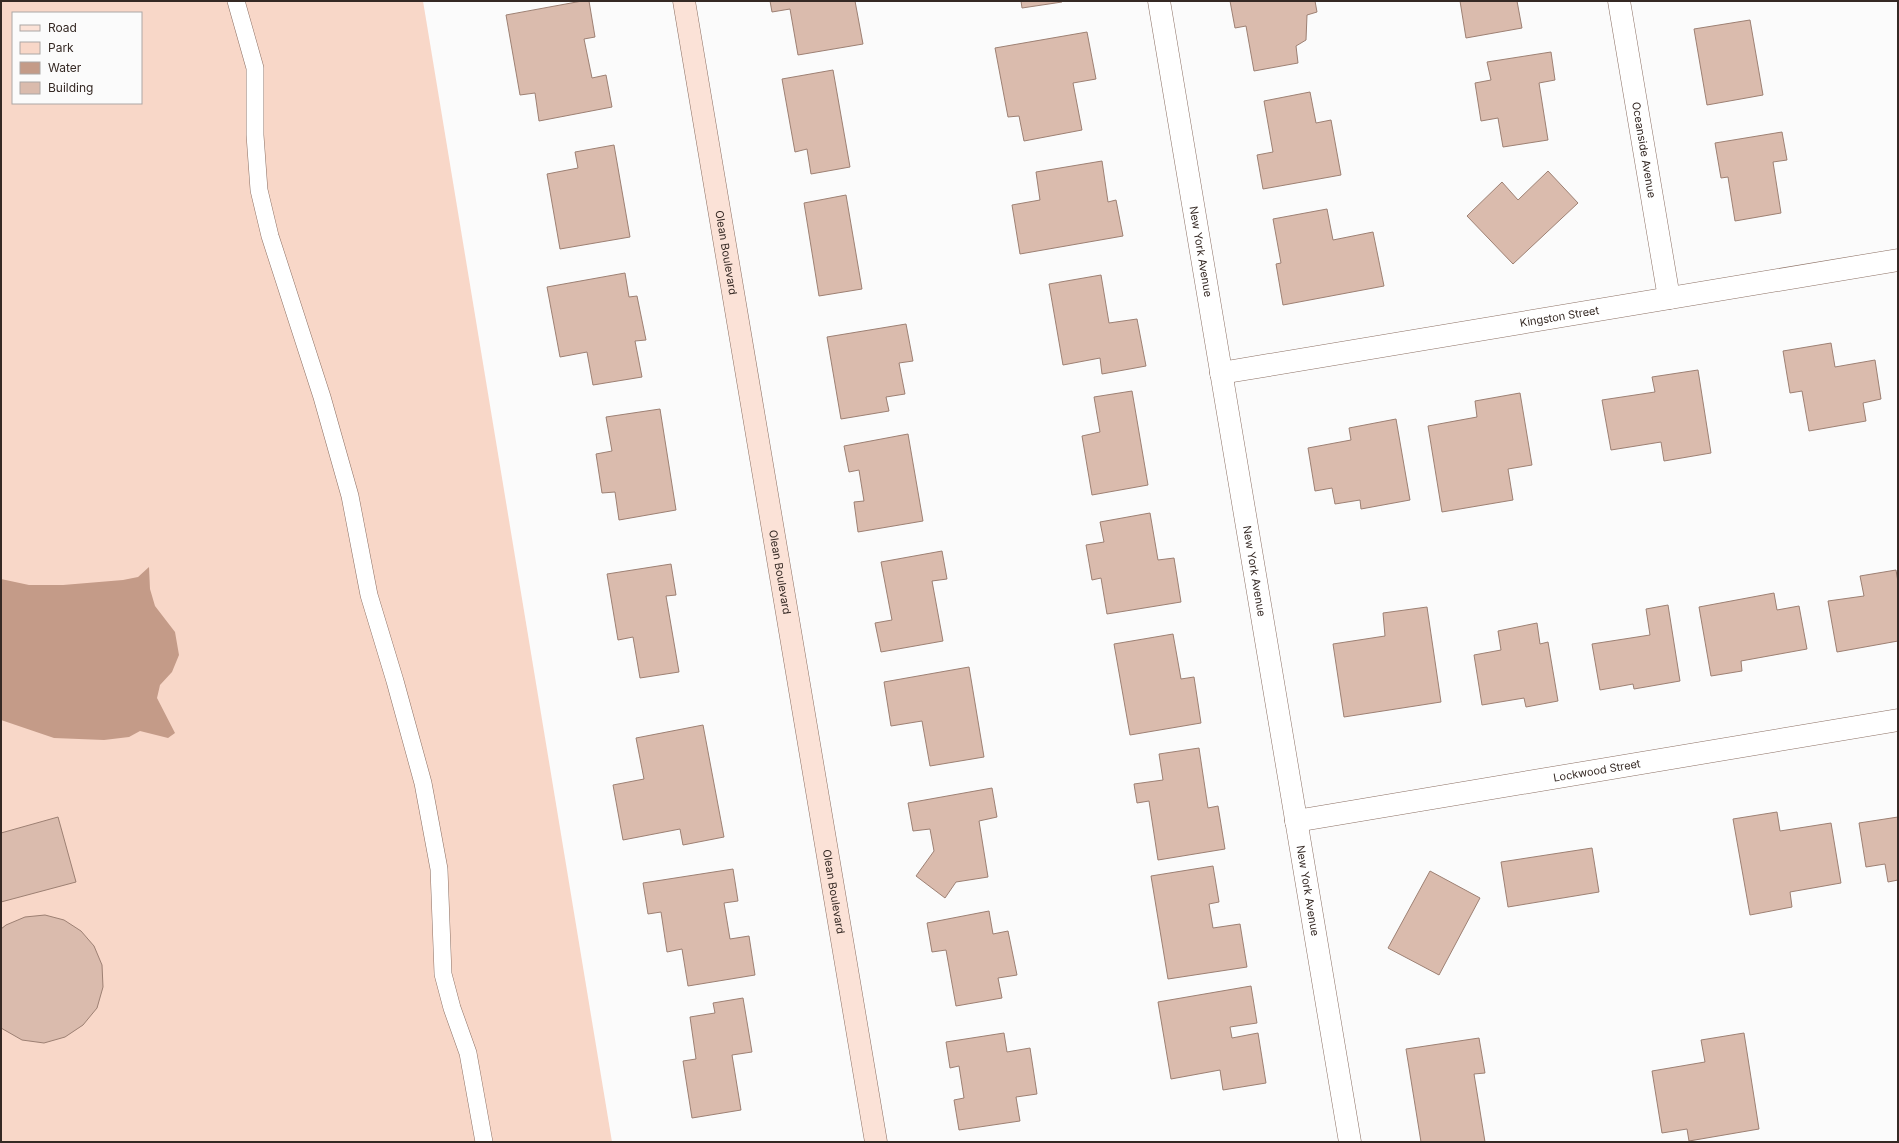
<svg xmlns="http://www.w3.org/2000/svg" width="1899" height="1143" font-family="Inter,sans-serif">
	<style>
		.green { fill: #f8d7c8; fill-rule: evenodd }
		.water { fill: #c49b88 }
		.building { fill: #dabbad; stroke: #9d8073 }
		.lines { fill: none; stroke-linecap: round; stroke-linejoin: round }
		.lane-casing { stroke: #8c7064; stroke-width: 18 }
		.street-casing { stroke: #8c7064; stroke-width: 23 }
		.secondary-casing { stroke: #8c7064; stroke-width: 23 }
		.lane { stroke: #fff; stroke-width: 17 }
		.street { stroke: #fff; stroke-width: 22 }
		.secondary { stroke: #fbe2d7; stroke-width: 22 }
		.labels { text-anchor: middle; stroke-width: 3; stroke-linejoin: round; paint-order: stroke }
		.street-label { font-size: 11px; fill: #352924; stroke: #fbfbfb }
	</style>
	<rect width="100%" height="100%" fill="#fbfbfb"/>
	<!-- green -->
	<path class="green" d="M1,1h422l189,1141h-611zM13,13h128v90h-128z"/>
	<!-- water -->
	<polygon class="water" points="149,567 150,589 155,606 175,632 179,655 172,672 160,685 157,698 175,733 168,738 140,731 129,737 104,740 54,738 1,720 1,579 29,585 63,585 123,580 138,577"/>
	<!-- building -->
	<g class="building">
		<polygon points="582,1 589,1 595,37 584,39 592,78 606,75 612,107 539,121 535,93 520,95 506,15"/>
		<polygon points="770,1 855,1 863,44 798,55 790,9 772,12"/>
		<polygon points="1021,1 1062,1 1062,2 1022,8"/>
		<polygon points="1230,1 1315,1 1317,12 1307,15 1306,40 1296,46 1298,63 1254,71 1246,26 1235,28"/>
		<polygon points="1460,1 1517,1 1522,28 1466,38"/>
		<polygon points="1750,20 1763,95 1707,105 1694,29"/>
		<polygon points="1087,32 1096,79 1073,83 1082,130 1024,141 1019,116 1008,117 995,48"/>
		<polygon points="1551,52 1555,80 1539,83 1548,140 1503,147 1498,118 1481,121 1475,83 1491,80 1487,62"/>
		<polygon points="833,70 850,167 811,174 807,149 795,152 782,79"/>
		<polygon points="1310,92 1316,123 1331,120 1341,175 1263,189 1257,155 1273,152 1264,101"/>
		<polygon points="1782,132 1787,160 1773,162 1781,213 1735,221 1728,177 1721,178 1715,143"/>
		<polygon points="614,145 630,237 560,249 547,174 578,168 575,152"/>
		<polygon points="1102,161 1108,202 1116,200 1123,236 1020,254 1012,205 1040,200 1036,172"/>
		<polygon points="1548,171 1578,203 1513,264 1467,216 1502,182 1518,200"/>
		<polygon points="846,195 862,289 819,296 804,203"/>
		<polygon points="1327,209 1333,240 1373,232 1384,286 1283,305 1276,264 1281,263 1273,219"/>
		<polygon points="625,273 629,297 637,296 646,340 635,341 642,377 593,385 587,352 560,357 547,287"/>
		<polygon points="1101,275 1109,323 1137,319 1146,366 1102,374 1100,358 1063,365 1049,284"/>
		<polygon points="906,324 913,361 899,363 905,394 886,397 889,411 841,419 827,337"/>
		<polygon points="1831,343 1835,367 1875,360 1881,399 1863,403 1866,421 1809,431 1802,391 1790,393 1783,351"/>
		<polygon points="1698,370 1711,453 1664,461 1661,442 1611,450 1602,400 1655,392 1652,377"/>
		<polygon points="1132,391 1148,485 1092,495 1082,436 1100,432 1094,397"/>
		<polygon points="1520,393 1532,465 1508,469 1513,500 1442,512 1428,426 1477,417 1475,401"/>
		<polygon points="660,409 676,510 619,520 615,492 602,493 596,454 612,451 606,417"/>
		<polygon points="1396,419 1410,500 1361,509 1360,500 1335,504 1332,488 1315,491 1308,448 1351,440 1349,428"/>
		<polygon points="908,434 923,521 858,532 854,502 864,501 859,470 849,472 844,446"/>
		<polygon points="1150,513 1158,560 1174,558 1181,602 1107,614 1101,578 1092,580 1086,545 1104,542 1100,522"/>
		<polygon points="942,551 947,579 932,581 943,641 881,652 875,623 892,620 881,562"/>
		<polygon points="671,564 676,595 666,596 679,672 640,678 633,637 618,640 607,574"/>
		<polygon points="1896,570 1898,582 1898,641 1837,652 1828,601 1864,596 1860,576"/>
		<polygon points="1774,593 1777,610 1799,606 1807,649 1741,661 1742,671 1711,676 1699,607"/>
		<polygon points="1668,605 1680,681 1634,689 1633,684 1600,690 1592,644 1650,635 1646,609"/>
		<polygon points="1427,607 1441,702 1344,717 1333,644 1385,636 1383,613"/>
		<polygon points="1537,623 1540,644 1548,642 1558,701 1526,707 1524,698 1482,705 1474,655 1501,650 1498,631"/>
		<polygon points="1173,634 1181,679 1194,677 1201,723 1130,735 1114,644"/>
		<polygon points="969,667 984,757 930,766 922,721 891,726 884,682"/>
		<polygon points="703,725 724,837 683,845 680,829 623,840 613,785 644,779 636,738"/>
		<polygon points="1199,748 1208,808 1218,806 1225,849 1158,860 1149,801 1137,803 1134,784 1163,780 1159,754"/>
		<polygon points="992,788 997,817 979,821 988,877 956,882 945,898 916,876 934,851 930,829 913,831 908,803"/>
		<polygon points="1777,812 1780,831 1831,823 1841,883 1790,892 1792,907 1750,915 1733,819"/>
		<polygon points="58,817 76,882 1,902 1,833"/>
		<polygon points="1898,817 1898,880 1888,882 1885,864 1866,867 1859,823"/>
		<polygon points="1592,848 1599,892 1508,907 1501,862"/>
		<polygon points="1213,866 1219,902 1209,904 1213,928 1240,924 1247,967 1168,979 1151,876"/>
		<polygon points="733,869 738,901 724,903 730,939 749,936 755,975 688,986 682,949 667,952 661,912 648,914 643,883"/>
		<polygon points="1430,871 1480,898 1439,975 1388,948"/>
		<polygon points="989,911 993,934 1008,931 1017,975 998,978 1002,998 956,1006 946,950 932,952 927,923"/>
		<polygon points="45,915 64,920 81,931 94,946 102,965 103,987 97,1008 83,1025 65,1037 44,1043 22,1040 1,1028 1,929 6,925 25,917"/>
		<polygon points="1251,986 1257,1023 1230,1027 1232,1038 1258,1033 1266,1083 1223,1090 1220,1070 1171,1079 1158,1002"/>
		<polygon points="743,998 752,1052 732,1055 741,1110 692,1118 683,1061 696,1059 690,1017 715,1013 713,1003"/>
		<polygon points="1004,1033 1007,1052 1030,1048 1037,1094 1016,1097 1020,1121 959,1130 954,1100 964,1098 959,1066 950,1068 946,1042"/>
		<polygon points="1744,1033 1759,1129 1689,1141 1687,1129 1662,1133 1652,1071 1705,1062 1701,1040"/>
		<polygon points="1479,1038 1485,1073 1474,1074 1485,1142 1421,1142 1406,1049"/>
	</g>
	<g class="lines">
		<defs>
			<polyline id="lane" points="236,1 255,68 255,135 259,190 270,236 322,397 350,496 369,595 395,681 423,783 439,869 443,974 452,1008 468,1053 484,1142"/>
			<g id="street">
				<path id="s1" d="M1159,1l191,1141"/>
				<path id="s2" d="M1619,1l50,297"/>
				<path id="s3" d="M1221,373l677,-113"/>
				<path id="s4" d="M1296,821l602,-101"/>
			</g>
			<g id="secondary">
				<path id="s5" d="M684,1l192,1141"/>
			</g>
		</defs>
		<!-- lane casing -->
		<use href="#lane" class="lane-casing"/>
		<!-- street casing -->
		<use href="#street" class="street-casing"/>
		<!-- secondary casing -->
		<use href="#secondary" class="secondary-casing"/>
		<!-- lane -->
		<use href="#lane" class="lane"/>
		<!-- street -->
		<use href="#street" class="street"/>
		<!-- secondary -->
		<use href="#secondary" class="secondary"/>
	</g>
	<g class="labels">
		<!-- street labels -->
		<g class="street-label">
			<text dy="4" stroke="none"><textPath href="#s2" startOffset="151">Oceanside Avenue</textPath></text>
			<text dy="4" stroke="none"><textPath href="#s5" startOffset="255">Olean Boulevard</textPath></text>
			<text dy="4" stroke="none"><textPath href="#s1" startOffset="254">New York Avenue</textPath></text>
			<text dy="4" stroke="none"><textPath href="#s3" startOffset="343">Kingston Street</textPath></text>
			<text dy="4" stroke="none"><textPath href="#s1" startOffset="578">New York Avenue</textPath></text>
			<text dy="4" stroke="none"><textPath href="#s5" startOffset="579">Olean Boulevard</textPath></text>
			<text dy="4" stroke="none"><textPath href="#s4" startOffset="305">Lockwood Street</textPath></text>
			<text dy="4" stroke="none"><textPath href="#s5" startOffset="903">Olean Boulevard</textPath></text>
			<text dy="4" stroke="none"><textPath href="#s1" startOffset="902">New York Avenue</textPath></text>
		</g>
	</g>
	<!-- border -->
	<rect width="1899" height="1143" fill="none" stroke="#352924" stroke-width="4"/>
	<!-- legend -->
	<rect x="12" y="12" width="130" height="92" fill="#fbfbfb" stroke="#aca7a5"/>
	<rect x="20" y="25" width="20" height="6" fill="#fbe2d7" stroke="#aca7a5"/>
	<text x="48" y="32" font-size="12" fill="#352924">Road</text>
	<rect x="20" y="42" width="20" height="12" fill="#f8d7c8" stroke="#aca7a5"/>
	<text x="48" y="52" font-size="12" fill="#352924">Park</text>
	<rect x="20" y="62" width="20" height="12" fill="#c49b88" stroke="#aca7a5"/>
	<text x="48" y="72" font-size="12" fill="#352924">Water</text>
	<rect x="20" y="82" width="20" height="12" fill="#dabbad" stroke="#aca7a5"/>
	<text x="48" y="92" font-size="12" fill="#352924">Building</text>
</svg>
